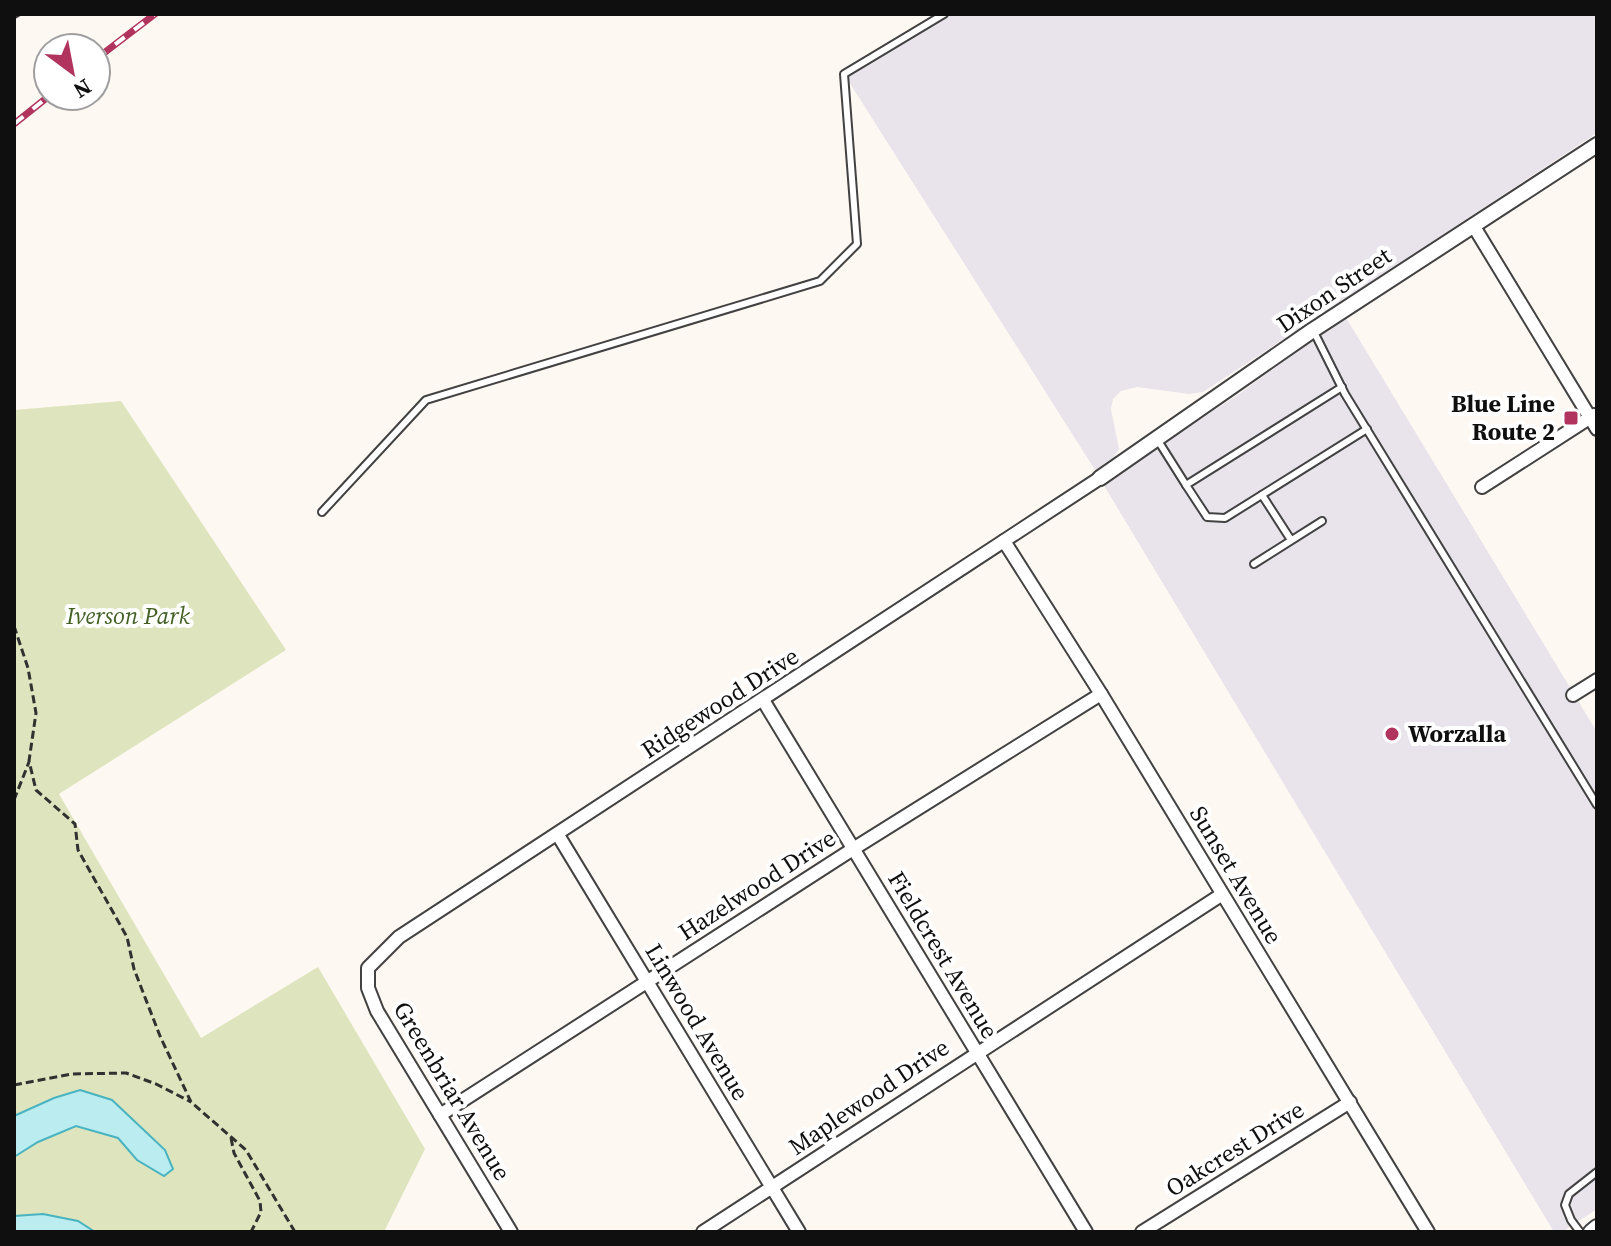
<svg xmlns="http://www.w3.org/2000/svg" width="1611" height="1246" font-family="'Source Serif 4',serif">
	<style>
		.industrial { fill: #e9e4ec }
		.green { fill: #dee5be }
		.water { fill: #bbecf0; stroke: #4ab3c0; stroke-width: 2 }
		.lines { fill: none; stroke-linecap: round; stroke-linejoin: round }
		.service-casing { stroke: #424242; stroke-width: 10 }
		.minor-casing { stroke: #424242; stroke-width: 16 }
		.tertiary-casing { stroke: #424242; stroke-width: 18 }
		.path { stroke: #313131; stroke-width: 3; stroke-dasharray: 8 4; stroke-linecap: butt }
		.service { stroke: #fff; stroke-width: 6 }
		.minor { stroke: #fff; stroke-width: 12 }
		.tertiary { stroke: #fff; stroke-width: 14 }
		.rail-casing { stroke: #b1345f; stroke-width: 7 }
		.rail { stroke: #fff; stroke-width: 4; stroke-dasharray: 12; stroke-linecap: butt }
		.poi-dot { fill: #b1345f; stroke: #fff; stroke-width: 3 }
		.labels { text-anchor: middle; stroke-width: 8; stroke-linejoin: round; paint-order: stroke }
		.street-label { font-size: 24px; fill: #0f0f0f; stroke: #fff }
		.poi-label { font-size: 24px; font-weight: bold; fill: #0f0f0f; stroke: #fff; text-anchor: end }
		.park-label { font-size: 24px; font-style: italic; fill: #436025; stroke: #fff }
	</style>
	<rect width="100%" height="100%" fill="#fef8f2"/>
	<!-- industrial -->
	<g class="industrial">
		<polygon points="944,14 1597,14 1597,133 1203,392 1189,394 1137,387 1121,391 1113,399 1111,409 1119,449 1114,457 1095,470 844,74"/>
		<polygon points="1345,316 1597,732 1597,1209 1562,1232 1554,1232 1103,484 1239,394"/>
	</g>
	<!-- green -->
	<polygon class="green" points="121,401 286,650 59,794 201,1038 318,967 425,1149 384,1232 14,1232 14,410"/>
	<!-- water -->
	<g class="water">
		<polygon points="80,1090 112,1100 165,1150 173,1169 164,1176 137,1160 118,1138 76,1126 38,1142 14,1157 14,1116 54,1098"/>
		<polygon points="43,1214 78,1221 95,1232 14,1232 14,1216"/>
	</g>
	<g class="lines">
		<defs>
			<g id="service">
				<polyline points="1314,332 1345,394 1597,805"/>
				<polyline points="1342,387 1186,485 1207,517 1225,518 1367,429"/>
				<polyline points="1157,439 1186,485"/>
				<polyline points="1262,495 1291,540"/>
				<polyline points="322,512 426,400 820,281 857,244 844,74 944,14"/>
				<polyline points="1254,564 1322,521"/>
				<polyline points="1580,1232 1571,1220 1565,1205 1569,1194 1597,1172"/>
			</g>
			<g id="minor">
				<polyline points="1473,225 1597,429"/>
				<polyline points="1482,487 1594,415"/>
				<polyline points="1004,541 1101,694 1428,1232"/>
				<polyline points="1573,695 1597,680"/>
				<polyline points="763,700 1086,1232"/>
				<polyline points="558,835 799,1232"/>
				<polyline points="440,1115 853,849 1101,694"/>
				<polyline points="511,1232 377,1011 368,988 368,968 399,937 1100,478"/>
				<polyline points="703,1232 1221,895"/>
				<polyline points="1142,1232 1350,1102"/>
			</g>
			<g id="tertiary">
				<polyline points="1100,478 1313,330 1597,145"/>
				<polyline points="1591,1232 1597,1227"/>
			</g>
		</defs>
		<!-- service casing -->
		<use href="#service" class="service-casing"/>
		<!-- minor casing -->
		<use href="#minor" class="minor-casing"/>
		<!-- tertiary casing -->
		<use href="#tertiary" class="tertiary-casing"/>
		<!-- path -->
		<g class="path">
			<polyline points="14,18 21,14"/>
			<polyline points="14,626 28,668 36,713 29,761 36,790 75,824 78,850 127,937 134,969 160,1036 191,1102 246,1150 295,1232"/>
			<polyline points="14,800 29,762"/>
			<polyline points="14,1085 72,1074 126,1073 156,1084 191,1102"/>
			<polyline points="231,1138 234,1153 260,1201 261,1212 251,1232"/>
		</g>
		<!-- service -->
		<use href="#service" class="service"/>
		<!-- minor -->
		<use href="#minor" class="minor"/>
		<!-- tertiary -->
		<use href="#tertiary" class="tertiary"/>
		<defs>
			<g id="rail">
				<polyline points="96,59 155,14"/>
				<polyline points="14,124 49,96"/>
			</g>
		</defs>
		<!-- rail casing -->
		<use href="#rail" class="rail-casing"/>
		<!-- rail -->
		<use href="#rail" class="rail"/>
	</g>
	<!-- markers -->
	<g class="poi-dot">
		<rect x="1563" y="410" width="16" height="16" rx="4"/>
		<circle cx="1392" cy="734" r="8"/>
	</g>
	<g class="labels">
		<!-- street labels -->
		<g class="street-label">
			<text transform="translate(1334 290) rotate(-34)" y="8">Dixon Street</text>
			<text transform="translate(720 703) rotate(-33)" y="8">Ridgewood Drive</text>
			<text transform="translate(1236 875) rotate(59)" y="8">Sunset Avenue</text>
			<text transform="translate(757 885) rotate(-33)" y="8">Hazelwood Drive</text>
			<text transform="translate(943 955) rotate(59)" y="8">Fieldcrest Avenue</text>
			<text transform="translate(697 1022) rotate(59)" y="8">Linwood Avenue</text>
			<text transform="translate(452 1091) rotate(59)" y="8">Greenbriar Avenue</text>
			<text transform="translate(869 1097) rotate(-34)" y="8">Maplewood Drive</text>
			<text transform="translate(1235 1149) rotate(-32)" y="8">Oakcrest Drive</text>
		</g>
		<!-- poi labels -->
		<g class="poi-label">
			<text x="1555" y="412">Blue Line<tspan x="1555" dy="28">Route 2</tspan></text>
			<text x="1408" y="742" text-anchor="start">Worzalla</text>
		</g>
		<!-- park labels -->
		<g class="park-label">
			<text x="128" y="624">Iverson Park</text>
		</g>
	</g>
	<!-- border -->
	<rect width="1611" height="1246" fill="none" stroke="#0f0f0f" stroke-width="32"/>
	<!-- north arrow -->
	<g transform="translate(72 72) rotate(148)"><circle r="38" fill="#ffffff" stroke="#9f9f9f" stroke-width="2"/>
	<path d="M0-6L14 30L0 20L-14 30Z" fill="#b1345f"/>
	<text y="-12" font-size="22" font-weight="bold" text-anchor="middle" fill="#0f0f0f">N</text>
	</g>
</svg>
